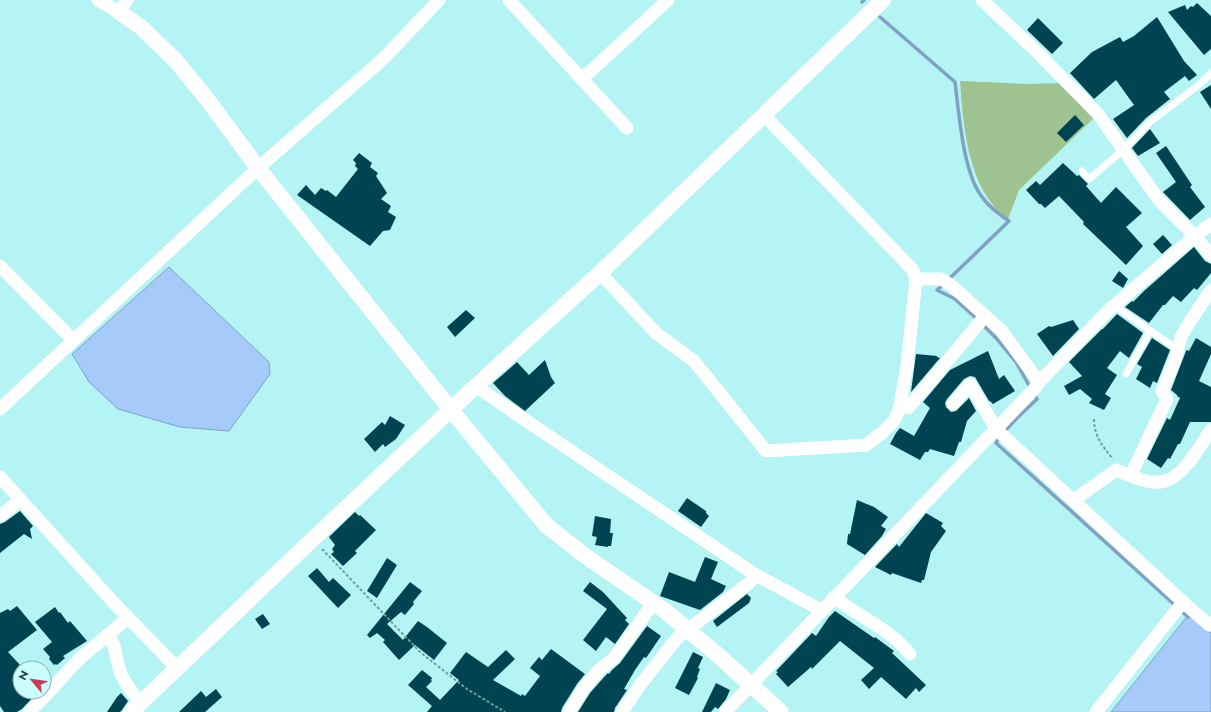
<svg xmlns="http://www.w3.org/2000/svg" width="1211" height="712" font-family="Jost,sans-serif">
	<style>
		.green { fill: #9fc390 }
		.water { fill: #a6cafa; stroke: #80a1c2 }
		.lines { fill: none; stroke-linecap: round; stroke-linejoin: round }
		.stream { stroke: #80a1c2; stroke-width: 3.5 }
		.building { fill: #004351 }
		.path { stroke: #709e9e; stroke-width: 2; stroke-dasharray: 3 2; stroke-linecap: butt }
		.service { stroke: #fff; stroke-width: 7 }
		.minor { stroke: #fff; stroke-width: 13 }
		.tertiary { stroke: #fff; stroke-width: 16 }
	</style>
	<rect width="100%" height="100%" fill="#b4f4f4"/>
	<!-- green -->
	<path class="green" d="M960,81l69,3 33,-1 33,34 -76,73 -11,29c-40,-28 -45,-93 -48,-138z"/>
	<!-- water -->
	<g class="water">
		<polygon points="169,267 269,362 270,374 229,431 180,427 118,409 89,382 72,354"/>
		<polygon points="1189,614 1211,633 1211,712 1111,712"/>
	</g>
	<g class="lines">
		<!-- stream -->
		<g class="stream">
			<polyline points="862,2 864,0"/>
			<path d="M880,17l75,65c4,31 8,91 27,115 7,10 17,17 27,24l-61,59"/>
			<polyline points="944,284 937,290 955,299 978,320"/>
			<polyline points="982,324 996,338 1016,362 1031,389"/>
			<polyline points="1004,432 1017,418 1037,399 1034,395"/>
			<polyline points="1000,437 996,443 1188,617"/>
		</g>
	</g>
	<!-- building -->
	<g class="building">
		<polygon points="1197,3 1211,16 1211,49 1204,55 1168,12 1185,5 1187,10 1191,6 1193,7"/>
		<polygon points="1157,17 1184,61 1197,75 1189,81 1185,76 1164,92 1170,99 1146,118 1127,138 1113,119 1134,105 1116,80 1094,99 1070,73 1092,52 1120,37 1123,42 1134,36"/>
		<polygon points="1038,18 1063,43 1052,54 1027,30"/>
		<polygon points="1211,85 1211,109 1200,92"/>
		<polygon points="1075,115 1084,125 1066,142 1057,133"/>
		<polygon points="1150,129 1160,143 1138,156 1132,148"/>
		<polygon points="1166,146 1192,185 1190,187 1205,207 1190,220 1163,192 1176,182 1156,153"/>
		<polygon points="359,153 372,163 370,167 378,173 376,176 387,193 381,199 391,206 388,212 396,217 390,230 383,231 370,246 297,195 306,185 315,195 321,188 326,191 327,190 336,197 358,169 355,166 356,163 353,160"/>
		<polygon points="1063,163 1077,176 1079,175 1088,184 1086,186 1101,203 1116,187 1142,213 1126,227 1143,246 1126,265 1083,224 1084,222 1059,196 1045,208 1041,204 1039,204 1026,190 1036,181 1040,185"/>
		<polygon points="1163,235 1172,245 1162,254 1153,244"/>
		<polygon points="1194,247 1205,261 1211,264 1211,273 1197,290 1194,288 1181,302 1173,296 1165,305 1163,305 1149,323 1125,307 1132,301 1133,302 1144,291"/>
		<polygon points="1119,271 1128,279 1123,288 1112,281"/>
		<polygon points="466,310 475,318 455,337 447,327"/>
		<polygon points="1117,314 1143,333 1129,358 1120,351 1107,368 1117,375 1105,394 1111,398 1104,410 1089,403 1092,399 1080,389 1069,395 1064,386 1082,376 1069,362 1102,329 1103,329"/>
		<polygon points="1073,320 1079,329 1053,356 1037,334 1049,326 1051,327"/>
		<polygon points="1152,338 1170,350 1157,383 1153,381 1150,388 1136,379 1142,367 1137,364"/>
		<polygon points="1196,338 1211,347 1211,354 1199,381 1211,387 1211,422 1190,422 1180,444 1178,444 1170,459 1168,458 1161,468 1147,459 1167,418 1170,420 1180,398 1177,396 1177,395 1171,390 1186,351 1187,350 1189,351"/>
		<polygon points="988,351 999,379 1004,375 1015,391 993,404 990,401 989,401 975,377 970,376 964,379 947,399 945,403 946,407 951,412 956,411 969,398 976,411 967,421 961,442 959,442 954,456 930,449 928,452 925,452 920,460 890,444 896,433 900,428 914,436 930,408 923,402 950,370"/>
		<polygon points="916,354 937,356 937,357 940,358 911,392"/>
		<polygon points="545,360 551,377 555,383 525,411 505,396 493,383 517,362 529,375"/>
		<polygon points="390,416 405,425 396,439 385,447 383,444 375,452 364,439 382,422 385,425"/>
		<polygon points="687,498 706,511 706,513 709,516 701,527 678,511"/>
		<polygon points="857,500 874,507 888,517 881,526 886,529 882,536 865,555 847,544 848,534 850,534"/>
		<polygon points="20,511 33,526 30,529 32,539 24,534 0,553 0,524 5,522"/>
		<polygon points="355,512 359,516 360,515 376,530 355,551 357,553 343,566 331,554 334,552 332,549 335,545 329,537"/>
		<polygon points="926,513 943,523 941,526 946,531 931,552 924,580 922,580 921,583 892,573 891,575 875,567 897,544 899,547"/>
		<polygon points="595,516 611,519 610,533 613,533 611,546 608,546 608,547 595,545 597,537 592,536"/>
		<polygon points="705,557 718,562 711,579 726,586 723,592 700,610 660,596 669,572 695,582"/>
		<polygon points="387,558 397,565 377,598 367,591"/>
		<polygon points="317,568 329,582 333,578 351,595 338,608 308,576"/>
		<polygon points="410,582 422,591 413,602 414,604 405,615 401,612 387,624 403,640 418,621 427,627 447,643 434,660 415,645 399,660 383,642 385,640 377,633 370,638 367,635"/>
		<polygon points="590,582 603,592 627,618 625,620 629,624 615,644 606,637 596,651 583,640 607,609 583,591"/>
		<polygon points="747,594 751,598 749,603 717,627 713,621"/>
		<polygon points="17,606 37,630 8,652 20,665 20,692 38,692 22,709 17,712 4,712 0,706 0,613 8,609 10,611"/>
		<polygon points="55,607 59,613 60,612 68,623 70,621 87,641 63,656 65,658 57,665 56,664 54,665 49,659 50,657 43,649 52,642 35,622"/>
		<polygon points="835,611 874,638 875,637 894,651 892,653 926,685 919,692 916,688 906,699 881,677 869,689 861,680 874,668 840,641 812,669 811,667 788,687 776,674 778,672 776,671 812,633 816,636 829,617"/>
		<polygon points="263,614 270,624 262,629 255,619"/>
		<polygon points="647,626 661,636 646,658 644,657 635,670 624,689 627,690 615,708 614,712 578,712 590,693 605,676 608,673 609,674 612,670 620,663"/>
		<polygon points="551,649 585,674 577,684 562,708 561,712 427,712 432,706 408,685 422,670 432,678 431,680 432,681 426,687 440,700 459,680 450,673 466,652 488,667 506,650 515,659 493,680 521,696 522,694 525,696 540,676 530,668 539,657 542,660"/>
		<polygon points="693,652 703,657 698,668 700,669 697,677 698,678 689,695 675,688"/>
		<polygon points="716,683 730,690 726,699 718,709 715,707 711,712 702,712"/>
		<polygon points="216,689 222,697 205,712 179,712 201,691 206,697"/>
		<polygon points="121,693 128,701 122,710 120,712 107,712 117,697"/>
	</g>
	<g class="lines">
		<!-- path -->
		<g class="path">
			<path d="M1094,419c0,17 9,28 19,40"/>
			<polyline points="322,549 420,652 467,689 505,712"/>
		</g>
		<!-- service -->
		<g class="service">
			<polyline points="1082,171 1089,179 1123,150 1150,122 1200,84 1211,73"/>
			<polyline points="1116,304 1119,309 1177,349"/>
			<polyline points="1126,374 1150,331"/>
		</g>
		<!-- minor -->
		<g class="minor">
			<polyline points="98,0 119,12 127,0"/>
			<polyline points="509,0 627,128"/>
			<polyline points="982,0 1033,48 1098,114 1159,200 1195,236 1211,256"/>
			<polyline points="582,79 668,0"/>
			<polyline points="763,114 913,270 916,279 941,279 951,285 1001,330 1039,382"/>
			<polyline points="0,266 73,340"/>
			<polyline points="600,273 656,333 694,361 766,451 866,445 883,432 894,421 899,410 907,366 916,279"/>
			<polyline points="476,386 522,418 756,575 821,610"/>
			<polyline points="953,404 970,384 996,429 1183,602 1209,625 1211,623"/>
			<polyline points="900,407 908,408 985,316"/>
			<polyline points="0,409 258,168 383,59 439,0"/>
			<polyline points="1131,475 1167,399 1162,391 1176,357 1181,337 1191,320 1211,290"/>
			<polyline points="0,477 113,602 177,668"/>
			<path d="M1074,500l42,-30c13,5 30,14 45,12 21,-2 39,-36 50,-52"/>
			<polyline points="0,516 20,500"/>
			<path d="M834,597c25,20 56,32 76,57"/>
			<path d="M108,635c9,10 7,23 12,36 4,12 13,22 21,32"/>
			<polyline points="29,712 49,692 79,659 128,618"/>
			<polyline points="569,712 584,688 599,670 614,658 623,646 653,603"/>
			<polyline points="622,712 640,685 678,637 749,583 756,575"/>
			<polyline points="725,712 996,429 1036,387 1039,382 1109,310 1195,236 1211,224"/>
			<polyline points="1096,712 1183,602"/>
		</g>
		<!-- tertiary -->
		<g class="tertiary">
			<polyline points="119,12 141,27 176,61 207,99 258,168 451,410 546,525 584,555 664,610 719,656 781,712"/>
			<polyline points="131,712 313,539 476,386 600,273 883,0"/>
		</g>
	</g>
	<!-- north arrow -->
	<g transform="translate(32 680) rotate(299)"><circle r="19" fill="#ccfefe" stroke="#8ab2b2"/>
	<path d="M0-3L7 15L0 10L-7 15Z" fill="#cb3a51"/>
	<text y="-6" font-size="11" font-weight="bold" text-anchor="middle" fill="#264040">N</text>
	</g>
</svg>
